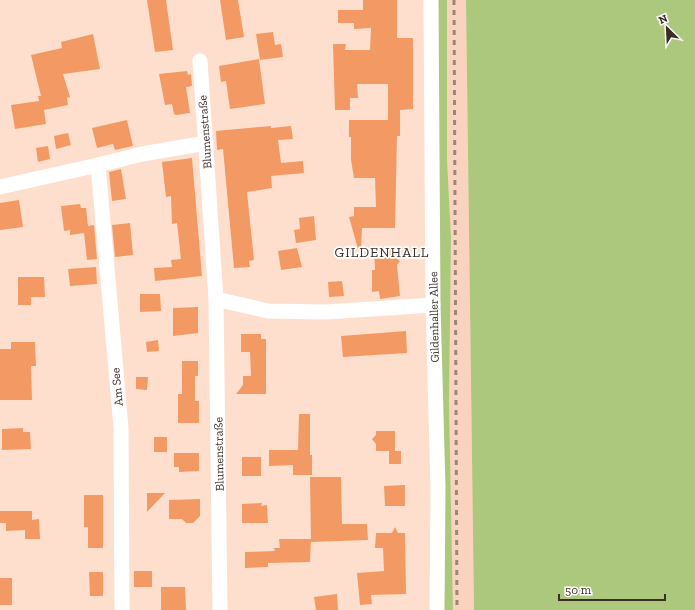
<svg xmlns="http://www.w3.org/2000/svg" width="695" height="610" font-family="'Zilla Slab',serif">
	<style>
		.built { fill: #fad3be }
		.green { fill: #acc87c }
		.building { fill: #f39a64 }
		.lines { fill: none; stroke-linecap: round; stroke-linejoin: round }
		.street { stroke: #fff; stroke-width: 15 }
		.rail { stroke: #9c867a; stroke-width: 3; stroke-dasharray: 5 5; stroke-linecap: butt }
		.labels { text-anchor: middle; stroke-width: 3.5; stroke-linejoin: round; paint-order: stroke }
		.street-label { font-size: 12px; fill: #392d26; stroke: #fff }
		.quarter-label { font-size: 14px; letter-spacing: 1px; fill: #392d26; stroke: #fff }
	</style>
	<rect width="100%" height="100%" fill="#fedfcd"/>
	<!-- built -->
	<polygon class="built" points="447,0 466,0 474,610 453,610 449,402 451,238 447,159"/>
	<!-- green -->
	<g class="green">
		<polygon points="434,0 447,0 447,159 451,238 449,402 453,610 437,610"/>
		<polygon points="466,0 695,0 695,610 474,610"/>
	</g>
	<!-- building -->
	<g class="building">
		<polygon points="147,0 166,0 173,50 155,52"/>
		<polygon points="220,0 238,0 244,37 226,40"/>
		<polygon points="363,0 397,0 397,38 413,38 413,109 400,110 400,136 397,136 395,228 362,228 361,248 358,249 349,217 354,216 354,207 376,207 375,178 354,178 351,160 351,137 349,137 349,120 388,120 388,84 357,84 358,98 350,98 350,110 335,110 333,44 346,44 345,50 370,50 371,28 354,29 354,23 338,23 338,10 363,10"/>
		<polygon points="273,32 275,45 281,44 283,57 260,60 256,34"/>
		<polygon points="93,34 100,69 63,74 70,97 67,98 68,105 44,110 46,124 15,129 11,105 39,101 38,96 41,96 31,55 62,48 61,42"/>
		<polygon points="259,59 265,104 230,109 226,81 221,82 219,66"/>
		<polygon points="187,71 188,75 191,74 192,86 186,87 190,113 176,115 174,114 172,104 165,105 159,74"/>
		<polygon points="127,120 133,146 115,150 113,144 97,148 92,128"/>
		<polygon points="271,126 271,128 291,126 293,139 278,140 281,163 303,161 304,173 271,176 272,188 247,192 254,260 249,261 250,267 234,268 223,149 217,150 216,131"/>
		<polygon points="68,133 71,145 56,149 54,136"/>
		<polygon points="48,146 50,159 38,162 36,148"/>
		<polygon points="192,158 202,276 155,281 154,268 172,267 171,260 181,259 177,223 172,224 171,196 166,197 162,162"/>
		<polygon points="121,169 126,199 112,201 109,172"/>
		<polygon points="19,200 23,227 0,230 0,203"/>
		<polygon points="80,204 81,208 86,208 88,226 94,225 97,259 87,260 84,233 70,235 70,230 64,231 61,206"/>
		<polygon points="314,216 316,240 296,243 294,230 300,229 299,218"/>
		<polygon points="130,223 133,255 115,257 112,225"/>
		<polygon points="297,248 302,267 281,270 278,251"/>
		<polygon points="396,249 397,259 400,261 397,265 400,296 380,299 379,291 372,292 372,270 375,270 374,251"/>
		<polygon points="96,267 97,284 70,286 68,269"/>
		<polygon points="18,277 44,277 45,297 31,297 31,305 18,305"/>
		<polygon points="342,281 344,296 329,297 328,282"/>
		<polygon points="140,294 160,294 161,311 140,312"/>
		<polygon points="198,307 198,333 173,336 173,308"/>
		<polygon points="406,331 407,353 343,357 341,336"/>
		<polygon points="241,334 261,334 261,339 266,339 266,394 236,394 243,385 243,376 251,376 250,352 241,352"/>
		<polygon points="158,340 159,351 147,352 146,342"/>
		<polygon points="11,342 35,342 36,366 31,366 32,400 0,400 0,349 11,349"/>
		<polygon points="182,361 198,361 198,376 195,376 195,401 199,401 199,423 178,423 178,394 182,394"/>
		<polygon points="136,377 148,377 147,390 136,389"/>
		<polygon points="299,414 310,414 310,455 312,455 312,475 293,475 293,465 269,466 269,450 298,450"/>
		<polygon points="23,428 23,432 30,432 31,449 2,450 2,429"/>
		<polygon points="376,431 395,431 395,451 376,451 376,444 372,439 376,435"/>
		<rect x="154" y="437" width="13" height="15"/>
		<rect x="389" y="451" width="12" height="13"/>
		<polygon points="174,453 199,453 199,471 179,472 179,467 174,467"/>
		<rect x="242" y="457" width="19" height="19"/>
		<polygon points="310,477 341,477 342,524 367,524 368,540 311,542"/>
		<polygon points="405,485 405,506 385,506 384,486"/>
		<polygon points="147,493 165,493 147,512"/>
		<polygon points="84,495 103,495 103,548 88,548 88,527 84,527"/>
		<polygon points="200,499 200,516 193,523 186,523 182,519 169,519 169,500"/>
		<polygon points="262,503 261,506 267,505 268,523 242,523 242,504"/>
		<polygon points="0,511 32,511 32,520 39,519 40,539 25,539 25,530 6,531 6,523 0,523"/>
		<polygon points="395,527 398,533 405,533 406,594 371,595 372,604 360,605 357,573 384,571 383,548 375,548 376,533 392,533"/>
		<polygon points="279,539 311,539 310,562 268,563 268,567 245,568 245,552 275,551 274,548 280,548"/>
		<rect x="134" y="571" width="18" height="16"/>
		<polygon points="89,572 103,572 103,596 90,596"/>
		<rect x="0" y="578" width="12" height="27"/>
		<polygon points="161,587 185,587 186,610 161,610"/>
		<polygon points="337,594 338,610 316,610 314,597"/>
	</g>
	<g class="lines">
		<!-- street -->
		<g class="street">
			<polyline points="431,0 433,305 438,487 437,610"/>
			<polyline points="200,61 216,299"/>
			<polyline points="98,165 142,154 206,143"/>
			<polyline points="0,187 98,165 121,428 122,610"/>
			<polyline points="220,610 216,299 268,311 326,312 433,305"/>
		</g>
		<!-- rail -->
		<polyline class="rail" points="454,0 457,610"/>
	</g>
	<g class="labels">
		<!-- street labels -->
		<g class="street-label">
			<text transform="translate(205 132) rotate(-94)" y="4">Blumenstraße</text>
			<text transform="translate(434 317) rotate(-91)" y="4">Gildenhaller Allee</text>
			<text transform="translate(117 387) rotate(-95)" y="4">Am See</text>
			<text transform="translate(219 454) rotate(-91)" y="4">Blumenstraße</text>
		</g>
		<!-- quarter labels -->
		<g class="quarter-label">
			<text x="382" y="257">GILDENHALL</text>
		</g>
	</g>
	<!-- north arrow -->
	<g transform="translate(667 28) rotate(336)" stroke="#ffffff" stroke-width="3" paint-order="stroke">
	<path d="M0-3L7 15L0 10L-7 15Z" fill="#392d26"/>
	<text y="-6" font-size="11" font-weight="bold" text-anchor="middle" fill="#392d26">N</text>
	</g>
	<!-- scale -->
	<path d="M559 594v6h106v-6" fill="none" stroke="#392d26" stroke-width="2"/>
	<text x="565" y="594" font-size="12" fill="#392d26" stroke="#ffffff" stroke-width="3" paint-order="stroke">50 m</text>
</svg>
